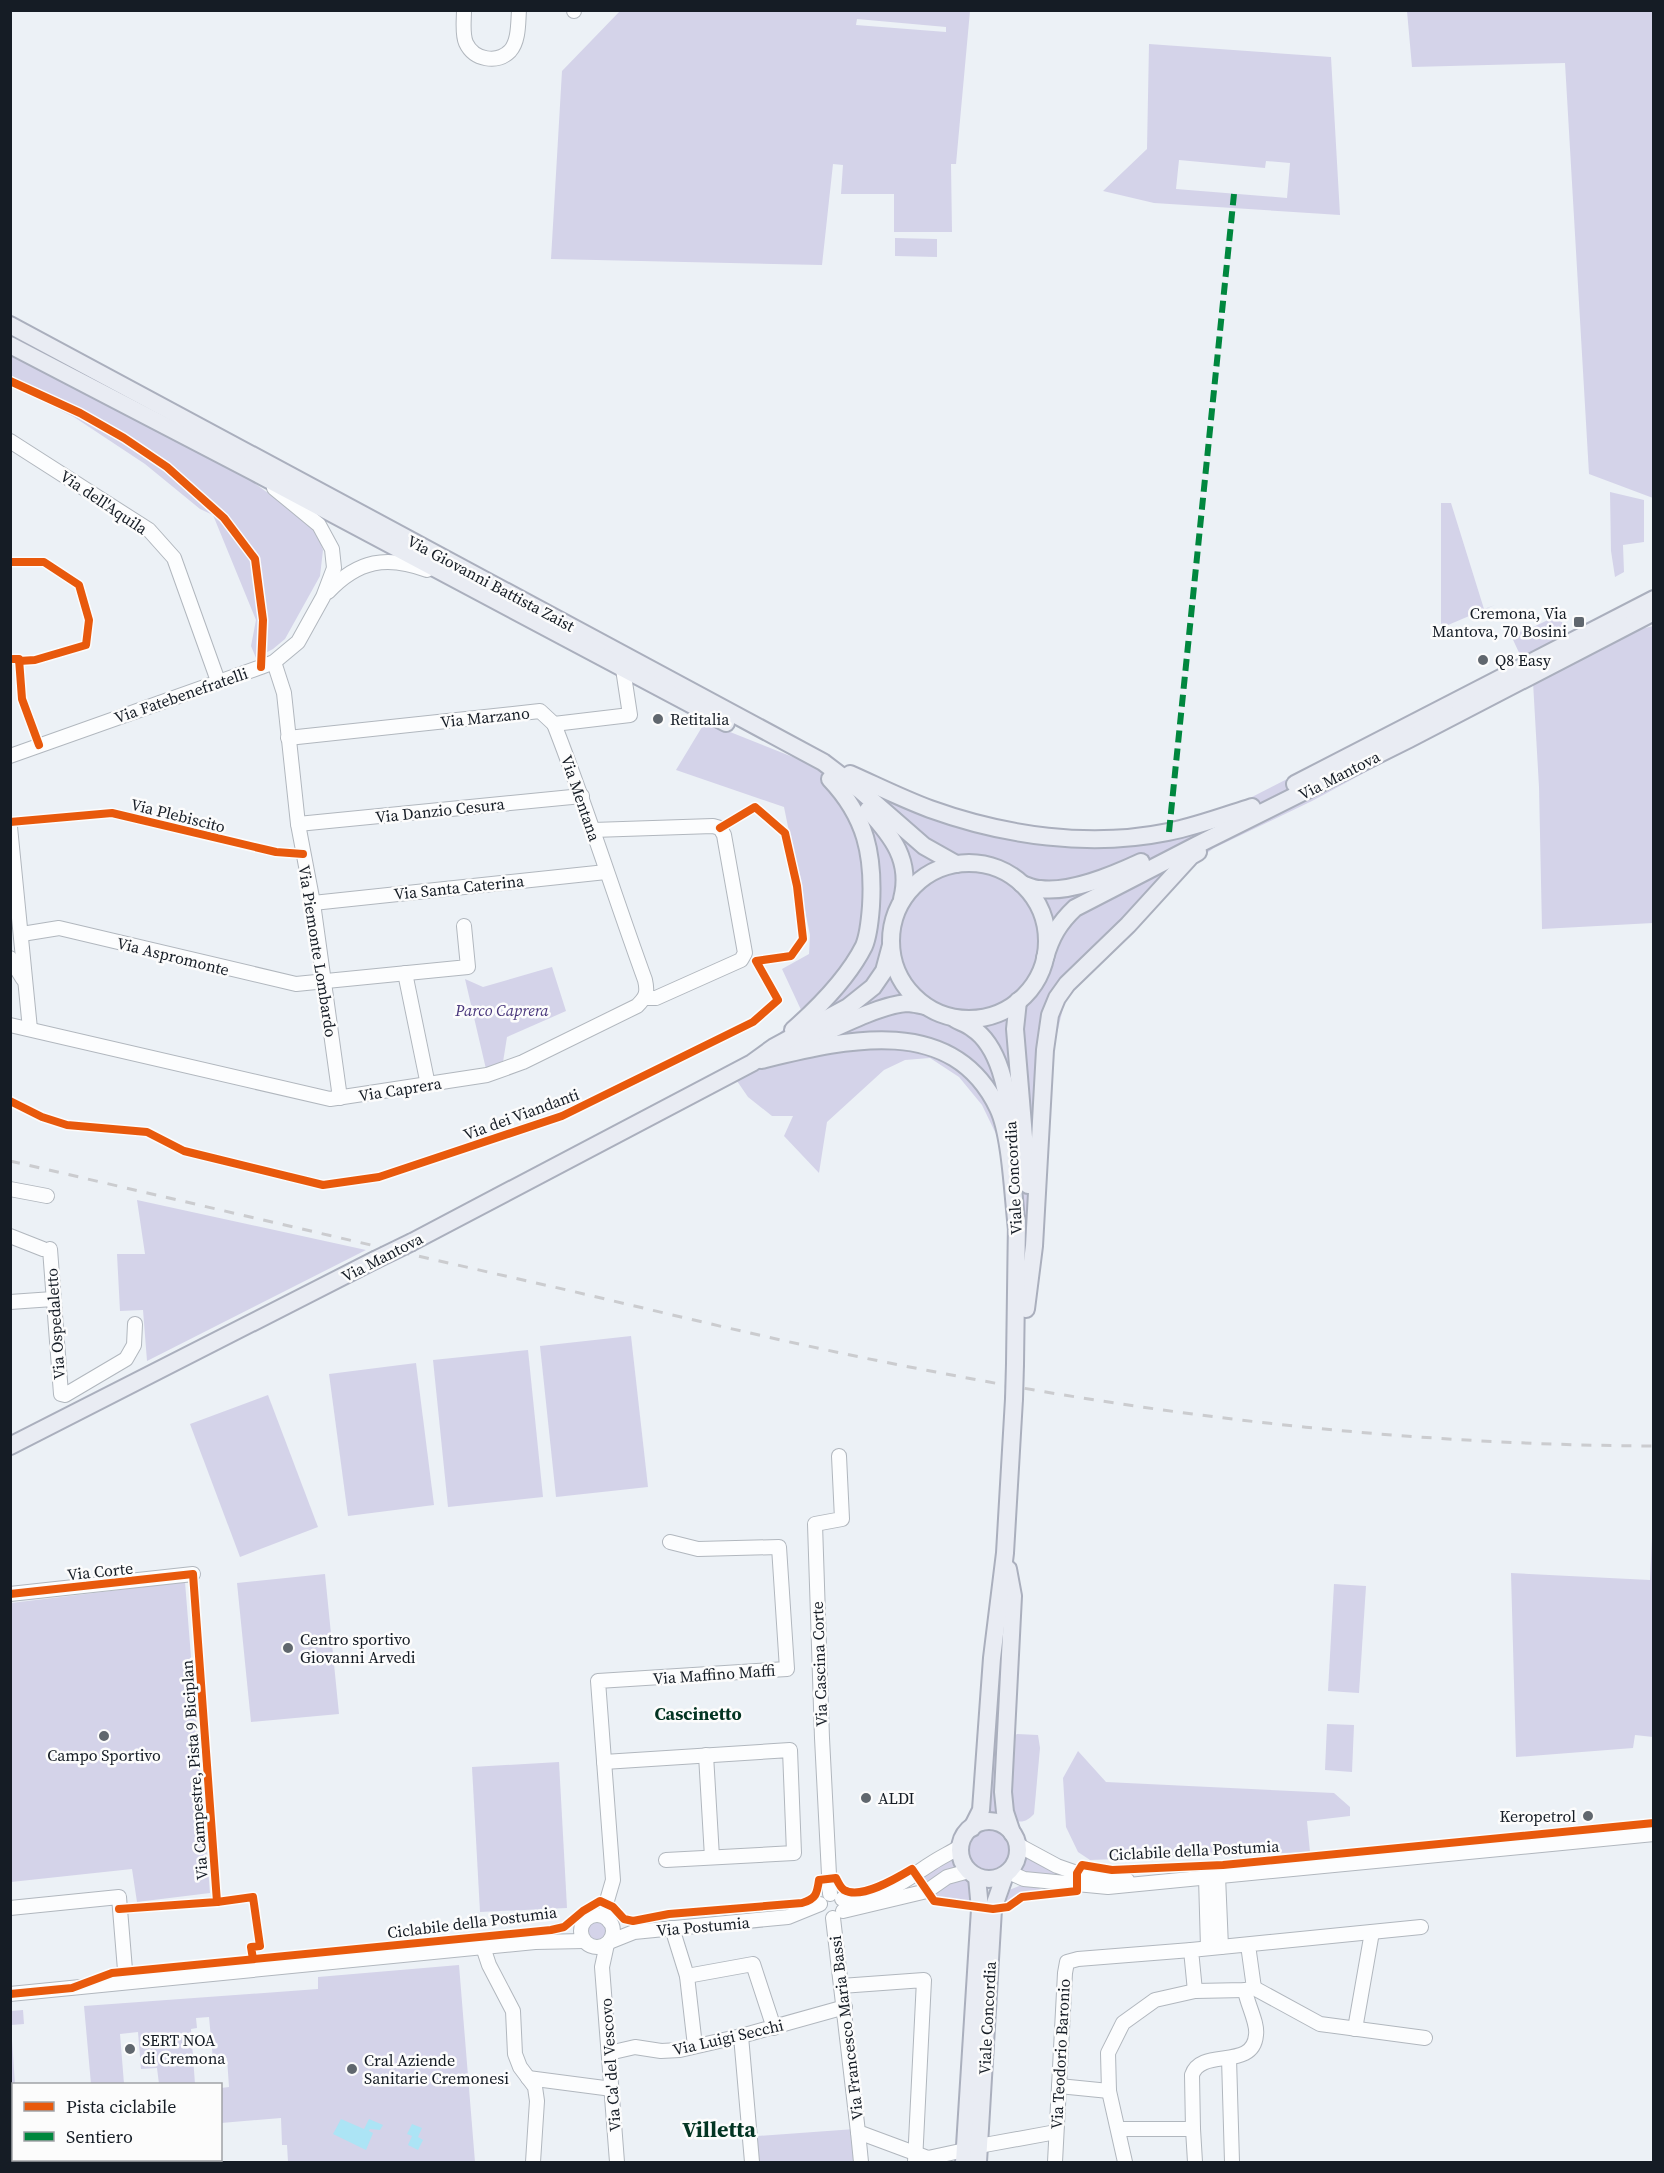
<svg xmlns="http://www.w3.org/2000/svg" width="1664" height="2173" font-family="'Source Serif 4',serif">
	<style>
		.green { fill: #d4d3e9; fill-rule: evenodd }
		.water { fill: #ace4f5 }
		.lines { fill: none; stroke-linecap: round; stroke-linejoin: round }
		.minor-casing { stroke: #b1b7be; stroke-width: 16 }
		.major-casing { stroke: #aaafbd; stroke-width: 20 }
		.minor { stroke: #fcfdfe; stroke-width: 14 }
		.major { stroke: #e9ecf3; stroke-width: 16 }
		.rail { stroke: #cbcccf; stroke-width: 3; stroke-dasharray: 10 10; stroke-linecap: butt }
		.major-bridge-casing { stroke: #aaafbd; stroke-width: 20; stroke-linecap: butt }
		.major-bridge { stroke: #e9ecf3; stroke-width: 16 }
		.quiet { stroke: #00873e; stroke-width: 6; stroke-dasharray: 12 6; stroke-linecap: butt }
		.cycleway-casing { stroke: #fcfcfc; stroke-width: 11 }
		.cycleway { stroke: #e8590c; stroke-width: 8 }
		.poi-dot { fill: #60676e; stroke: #fcfcfc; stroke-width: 2 }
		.labels { text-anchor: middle; stroke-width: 5; stroke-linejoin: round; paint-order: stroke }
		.street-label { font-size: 16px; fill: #151c25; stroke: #fcfcfc }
		.poi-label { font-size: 16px; fill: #151c25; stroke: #fcfcfc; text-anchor: start }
		.park-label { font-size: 16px; font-style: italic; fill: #48367c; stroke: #fcfcfc }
		.neighbourhood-label { font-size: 18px; font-weight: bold; fill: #033523; stroke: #fcfcfc }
		.district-label { font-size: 22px; font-weight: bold; fill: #033523; stroke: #fcfcfc }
	</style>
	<rect width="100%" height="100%" fill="#ecf1f6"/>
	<!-- green -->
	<g class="green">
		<path d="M620,11h350l-14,153h-5l1,68h-58v-38h-53l2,-29 -10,-1 -11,101 -271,-6 11,-188zM857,19l89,8v5l-90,-7z"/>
		<polygon points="1407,11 1653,11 1653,498 1589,474 1565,63 1412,67"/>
		<path d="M1149,44l182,13 9,158 -186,-12 -51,-12 44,-42zM1179,160l86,8 1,-7 24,2 -3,35 -111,-9z"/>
		<polygon points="895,238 937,239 937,257 895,256"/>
		<polygon points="10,353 242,474 306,521 316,532 323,550 320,576 285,639 273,649 256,658 251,646 256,620 213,515 200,509 145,464 74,417 11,386"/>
		<polygon points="1610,492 1644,500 1644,542 1623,545 1624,572 1615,577 1611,551"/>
		<polygon points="1441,503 1451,503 1484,609 1495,605 1441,628"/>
		<polygon points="1552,618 1562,622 1565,638 1629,632 1653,626 1653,923 1542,929 1539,787 1533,682 1312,801 1214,848 1192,864 1066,996 1051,1058 1031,1235 1022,1233 1004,1173 997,1136 982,1105 959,1077 930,1058 905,1060 884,1070 827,1122 819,1173 784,1136 793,1116 772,1116 748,1097 728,1068 770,1042 802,1012 782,969 809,954 810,935 784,807 676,770 705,722 956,822 1119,841 1189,821 1248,799 1522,659 1508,629 1523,632"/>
		<polygon points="552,967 566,1011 507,1037 503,1062 486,1069 465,979 483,987"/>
		<polygon points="137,1200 366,1250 147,1361 143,1310 120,1311 117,1254 145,1254"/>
		<polygon points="631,1336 648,1487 556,1497 540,1346"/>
		<polygon points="528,1350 543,1497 448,1507 433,1360"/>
		<polygon points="416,1363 434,1505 348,1516 329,1374"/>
		<polygon points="268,1395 318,1527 240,1557 190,1424"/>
		<polygon points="1653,1517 1653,1737 1635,1735 1633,1748 1516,1757 1511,1573 1650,1580"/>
		<polygon points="325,1574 339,1714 251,1722 237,1583"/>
		<polygon points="185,1582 210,1893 137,1902 132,1869 11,1882 11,1603"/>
		<polygon points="1334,1584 1366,1586 1359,1693 1328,1691"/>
		<polygon points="1007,1601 1000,1814 986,1813 998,1657"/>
		<polygon points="1327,1724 1354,1725 1352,1772 1325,1770"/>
		<path d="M1017,1734l21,1 2,13 -6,66c-6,6 -10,9 -19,7l-4,-9 -1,-73z"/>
		<polygon points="1078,1751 1106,1782 1334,1793 1350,1807 1350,1816 1307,1821 1310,1852 1090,1860 1078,1852 1066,1827 1063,1778"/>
		<polygon points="559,1762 567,1908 480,1912 472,1767"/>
		<circle cx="990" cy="1851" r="22"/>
		<polygon points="955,1854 960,1869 927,1885 920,1876"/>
		<polygon points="1028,1855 1071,1876 1070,1880 1018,1872"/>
		<polygon points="963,1878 971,1881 974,1903 936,1898 932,1892 950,1881"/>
		<path d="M1024,1884c8,1 15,1 19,9 -13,1 -27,0 -36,12l-6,1 8,-16z"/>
		<circle cx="597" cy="1931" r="11"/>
		<polygon points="459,1965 475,2162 288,2162 287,2145 282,2145 281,2118 221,2123 221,2088 229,2087 227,2058 213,2059 209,2017 196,2018 197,2028 191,2029 195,2084 159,2084 157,2068 141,2069 138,2032 120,2034 124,2084 91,2084 84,2006 318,1989 318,1977"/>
		<polygon points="23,2010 24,2024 11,2025 15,2084 13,2100 11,2100 11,2011"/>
		<polygon points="855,2129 858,2162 759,2162 757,2136"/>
	</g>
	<!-- water -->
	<g class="water">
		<polygon points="341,2119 364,2129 369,2119 383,2125 380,2130 370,2129 369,2131 373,2133 366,2150 333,2134"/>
		<polygon points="412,2124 422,2128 418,2137 423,2140 418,2150 408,2145 412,2136 407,2134"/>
	</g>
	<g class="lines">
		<defs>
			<g id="minor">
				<path d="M464,10c0,11 -2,24 2,33 8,17 31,21 44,8 9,-10 8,-28 9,-41"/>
				<polyline points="574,10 574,11"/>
				<polyline points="10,441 149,530 174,558 218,681"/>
				<path d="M328,592c30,-32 59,-37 99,-22"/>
				<polyline points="274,662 284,693 298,824 313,903 340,1098"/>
				<polyline points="288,738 540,711 554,724 630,715 623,669"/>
				<polyline points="10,756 261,667 274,662 298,642 323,597 334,568 332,549 319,525 274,488"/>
				<polyline points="298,824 582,796"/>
				<polyline points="10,827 30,1029"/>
				<polyline points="593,830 713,826 720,828 724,835 745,953 741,960 656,998 645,998"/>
				<polyline points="313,903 606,872"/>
				<polyline points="22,934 59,928 296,984 468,967 464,926"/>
				<polyline points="10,958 23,979"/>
				<polyline points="405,973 428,1085"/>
				<path d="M10,1025l320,74 157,-24 36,-13 114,-56c9,-9 11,-13 8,-26 -31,-85 -58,-172 -91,-256"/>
				<polyline points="10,1189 47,1196"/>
				<polyline points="10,1236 43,1249"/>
				<polyline points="50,1249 61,1394 65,1395 126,1359 134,1345 135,1324"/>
				<polyline points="10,1302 53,1299"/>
				<polyline points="10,1594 193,1574"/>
				<polyline points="706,1755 712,1857"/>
				<polyline points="604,1762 790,1750 794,1853 666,1860"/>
				<polyline points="1018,1845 1057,1866 1077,1873 1127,1880"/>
				<polyline points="1008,1872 1024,1879 1108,1887 1654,1834"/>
				<polyline points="1218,1876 1221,1947"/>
				<polyline points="1206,1877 1208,1948"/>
				<polyline points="830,1894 822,1738 815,1524 842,1519 839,1456"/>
				<path d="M842,1899c40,1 59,-16 90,-36 9,-6 20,-11 29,-17"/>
				<polyline points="10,1908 119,1897 126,1982"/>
				<polyline points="843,1911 927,1891 947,1877 969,1871"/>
				<circle cx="597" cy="1931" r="16"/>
				<polyline points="833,1918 858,2132 928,2158 965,2150"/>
				<polyline points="609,1921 606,1904 613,1880 598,1681 787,1669 779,1547 698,1549 670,1542"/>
				<polyline points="672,1928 687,1976 695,2046"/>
				<polyline points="609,1942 634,1932 788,1917 820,1904"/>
				<polyline points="607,1944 602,1967 617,2162"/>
				<polyline points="1248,1945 1254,1988 1245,1990 1195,1991 1191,1950 1421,1927"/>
				<polyline points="483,1947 489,1965 513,2011 515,2054 520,2067 535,2087 537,2101 533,2162"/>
				<polyline points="687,1976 753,1964 774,2028"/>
				<polyline points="841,1986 924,1980 915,2162"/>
				<polyline points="1254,1988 1320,2024 1425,2038"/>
				<polyline points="10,1994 535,1942 584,1941"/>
				<polyline points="1355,2029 1372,1932"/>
				<polyline points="741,2036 752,2162"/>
				<polyline points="609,2053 635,2047 661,2051 680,2050 741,2036 845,2007"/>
				<polyline points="1229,2058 1232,2162"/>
				<polyline points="528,2078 612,2089"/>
				<polyline points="1059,2086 1109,2091"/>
				<polyline points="1119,2129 1193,2129 1195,2162"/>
				<path d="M1193,2129l-1,-54c9,-28 61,-4 64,-40 2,-12 -9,-31 -11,-45"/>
				<polyline points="858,2132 861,2162"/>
				<polyline points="979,2146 1056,2132"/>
				<polyline points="1055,2162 1065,1973 1067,1962 1078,1959 1191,1950"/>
				<polyline points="1125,2162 1109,2091 1108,2053 1123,2023 1155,2000 1195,1991"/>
			</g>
			<g id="major">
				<polyline points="10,325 823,762 861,791 924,846 956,864"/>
				<polyline points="10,345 254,472 726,723"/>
				<path d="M850,774c27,12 53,25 80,35 75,27 160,39 238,23 29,-6 56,-16 84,-25"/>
				<polyline points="1295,784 1654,599"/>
				<path d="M868,810c24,26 44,51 34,89"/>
				<circle cx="969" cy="941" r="78"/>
				<path d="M1022,884c6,2 12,5 18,5 31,4 73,-14 101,-27"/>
				<path d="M1045,958c6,-21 14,-35 30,-50l122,-63 212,-106 245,-127"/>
				<polyline points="1018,1001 1015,1029 1028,1185"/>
				<path d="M955,1019c5,3 12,5 17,9 28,18 35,64 39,94"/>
				<path d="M793,1030c26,-23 55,-52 71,-84 5,-12 6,-27 7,-40 3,-51 -5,-89 -41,-127"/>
				<path d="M798,1045c28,-12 79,-40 109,-42 6,0 12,2 18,3"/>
				<path d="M761,1060c83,-20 191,-48 237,48 13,27 15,89 19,121"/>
				<polyline points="412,1242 752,1063 774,1047 848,1007 873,987 884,971 891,945"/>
				<polyline points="1026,1309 1034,1246 1045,1050 1050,1015 1057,998 1067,984 1128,925 1191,856 1198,852"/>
				<polyline points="1015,1364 1017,1220"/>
				<polyline points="10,1446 375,1260"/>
				<polyline points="1008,1569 1013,1596 1003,1792 1005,1812 1012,1833"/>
				<circle cx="989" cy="1850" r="29"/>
				<polyline points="972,1828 981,1810 992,1658 1005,1553 1014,1399"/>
				<polyline points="964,2162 980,1909 977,1877"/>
				<polyline points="978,2162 993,1909 1005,1875"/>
			</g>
		</defs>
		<!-- minor casing -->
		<use href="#minor" class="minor-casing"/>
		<!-- major casing -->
		<use href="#major" class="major-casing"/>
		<!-- minor -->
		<use href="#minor" class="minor"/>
		<!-- major -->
		<use href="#major" class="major"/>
		<!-- rail -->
		<path class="rail" d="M10,1161c186,43 371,87 557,129 123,29 245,59 369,82 235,46 478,73 718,74"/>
		<defs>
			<g id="major-bridge">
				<polyline points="375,1260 412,1242"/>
				<polyline points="1014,1399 1015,1364"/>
			</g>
		</defs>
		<!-- major-bridge casing -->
		<use href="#major-bridge" class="major-bridge-casing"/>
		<!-- major-bridge -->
		<use href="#major-bridge" class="major-bridge"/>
		<!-- quiet -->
		<polyline class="quiet" points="1169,832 1234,194"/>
		<defs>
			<g id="cycleway">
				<polyline points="10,381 80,413 124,438 167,467 224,518 255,559 263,620 261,667"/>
				<polyline points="10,562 44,562 79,585 89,620 86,645 35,660 19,661"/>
				<polyline points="13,659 19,659 22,699 39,745"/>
				<polyline points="10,822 112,813 276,852 303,854"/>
				<polyline points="10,1101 42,1117 67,1125 147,1132 184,1151 323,1185 379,1177 562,1116 753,1022 778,1000 756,961 791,956 803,939 797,886 785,833 755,807 720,828"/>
				<polyline points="10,1594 193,1574 217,1902 119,1909"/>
				<polyline points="217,1902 253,1897 260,1946 251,1947 253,1959"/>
				<path d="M10,1994l62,-6 40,-15 439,-43 13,-3 19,-16 17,-10 13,6 11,12 9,2 36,-7 133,-11c14,-4 15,-9 17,-23l17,-2c2,4 4,9 8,12 17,10 53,-12 68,-21l22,32 59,8 15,-2 14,-10 55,-6v-18l5,-8 30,5 111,-5 431,-42"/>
			</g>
		</defs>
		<!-- cycleway casing -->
		<use href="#cycleway" class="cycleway-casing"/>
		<!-- cycleway -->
		<use href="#cycleway" class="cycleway"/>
	</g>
	<!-- markers -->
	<g class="poi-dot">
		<rect x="1573" y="616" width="12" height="12" rx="3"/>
		<circle cx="1483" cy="660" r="6"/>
		<circle cx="658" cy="719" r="6"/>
		<circle cx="288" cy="1648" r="6"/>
		<circle cx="104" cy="1736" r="6"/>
		<circle cx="866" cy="1798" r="6"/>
		<circle cx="1588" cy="1816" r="6"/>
		<circle cx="130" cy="2049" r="6"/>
		<circle cx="352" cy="2069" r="6"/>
	</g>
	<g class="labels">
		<!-- street labels -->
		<g class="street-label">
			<text transform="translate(104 502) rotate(34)" y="6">Via dell'Aquila</text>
			<text transform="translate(491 583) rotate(28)" y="6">Via Giovanni Battista Zaist</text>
			<text transform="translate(181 695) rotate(-19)" y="6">Via Fatebenefratelli</text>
			<text transform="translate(485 717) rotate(-6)" y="6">Via Marzano</text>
			<text transform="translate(1339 775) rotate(-27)" y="6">Via Mantova</text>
			<text transform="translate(581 798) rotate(71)" y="6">Via Mentana</text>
			<text transform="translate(440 810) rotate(-6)" y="6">Via Danzio Cesura</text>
			<text transform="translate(178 815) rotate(14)" y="6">Via Plebiscito</text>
			<text transform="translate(459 887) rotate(-6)" y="6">Via Santa Caterina</text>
			<text transform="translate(318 951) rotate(81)" y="6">Via Piemonte Lombardo</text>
			<text transform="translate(173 956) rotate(14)" y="6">Via Aspromonte</text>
			<text transform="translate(400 1089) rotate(-9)" y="6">Via Caprera</text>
			<text transform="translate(521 1114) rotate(-20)" y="6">Via dei Viandanti</text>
			<text transform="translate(1013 1178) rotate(-93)" y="6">Viale Concordia</text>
			<text transform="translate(382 1257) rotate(-27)" y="6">Via Mantova</text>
			<text transform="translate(55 1324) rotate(-94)" y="6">Via Ospedaletto</text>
			<text transform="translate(100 1571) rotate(-6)" y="6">Via Corte</text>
			<text transform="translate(819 1664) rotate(-92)" y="6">Via Cascina Corte</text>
			<text transform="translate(714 1674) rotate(-4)" y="6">Via Maffino Maffi</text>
			<text transform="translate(194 1770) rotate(-94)" y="6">Via Campestre, Pista 9 Biciplan</text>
			<text transform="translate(1194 1850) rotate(-3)" y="6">Ciclabile della Postumia</text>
			<text transform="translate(472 1922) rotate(-7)" y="6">Ciclabile della Postumia</text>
			<text transform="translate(703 1926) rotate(-5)" y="6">Via Postumia</text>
			<text transform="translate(987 2018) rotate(-87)" y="6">Viale Concordia</text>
			<text transform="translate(846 2028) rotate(-97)" y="6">Via Francesco Maria Bassi</text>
			<text transform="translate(728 2037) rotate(-13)" y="6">Via Luigi Secchi</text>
			<text transform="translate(1060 2054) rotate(-87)" y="6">Via Teodorio Baronio</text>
			<text transform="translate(610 2065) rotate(-94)" y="6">Via Ca' del Vescovo</text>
		</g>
		<!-- poi labels -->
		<g class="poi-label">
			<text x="1567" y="619" text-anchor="end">Cremona, Via<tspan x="1567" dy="18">Mantova, 70 Bosini</tspan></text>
			<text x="1495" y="666">Q8 Easy</text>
			<text x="670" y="725">Retitalia</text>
			<text x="300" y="1645">Centro sportivo<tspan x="300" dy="18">Giovanni Arvedi</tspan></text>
			<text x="104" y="1761" text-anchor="middle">Campo Sportivo</text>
			<text x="878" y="1804">ALDI</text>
			<text x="1576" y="1822" text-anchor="end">Keropetrol</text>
			<text x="142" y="2046">SERT NOA<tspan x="142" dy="18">di Cremona</tspan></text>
			<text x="364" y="2066">Cral Aziende<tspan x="364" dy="18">Sanitarie Cremonesi</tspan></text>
		</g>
		<!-- park labels -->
		<g class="park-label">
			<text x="502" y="1016">Parco Caprera</text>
		</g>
		<!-- neighbourhood labels -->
		<g class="neighbourhood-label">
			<text x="698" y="1720">Cascinetto</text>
		</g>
		<!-- district labels -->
		<g class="district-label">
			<text x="719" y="2137">Villetta</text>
		</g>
	</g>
	<!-- border -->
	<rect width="1664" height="2173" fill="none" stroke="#151c25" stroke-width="24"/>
	<!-- legend -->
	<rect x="12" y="2083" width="210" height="78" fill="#fcfcfc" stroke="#a0a2a6" stroke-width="1.5"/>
	<rect x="24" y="2102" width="30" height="9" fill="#e8590c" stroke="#a0a2a6" stroke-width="1.5"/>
	<text x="66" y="2113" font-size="18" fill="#151c25">Pista ciclabile</text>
	<rect x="24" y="2132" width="30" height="9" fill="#00873e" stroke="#a0a2a6" stroke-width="1.5"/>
	<text x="66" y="2143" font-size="18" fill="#151c25">Sentiero</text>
</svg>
